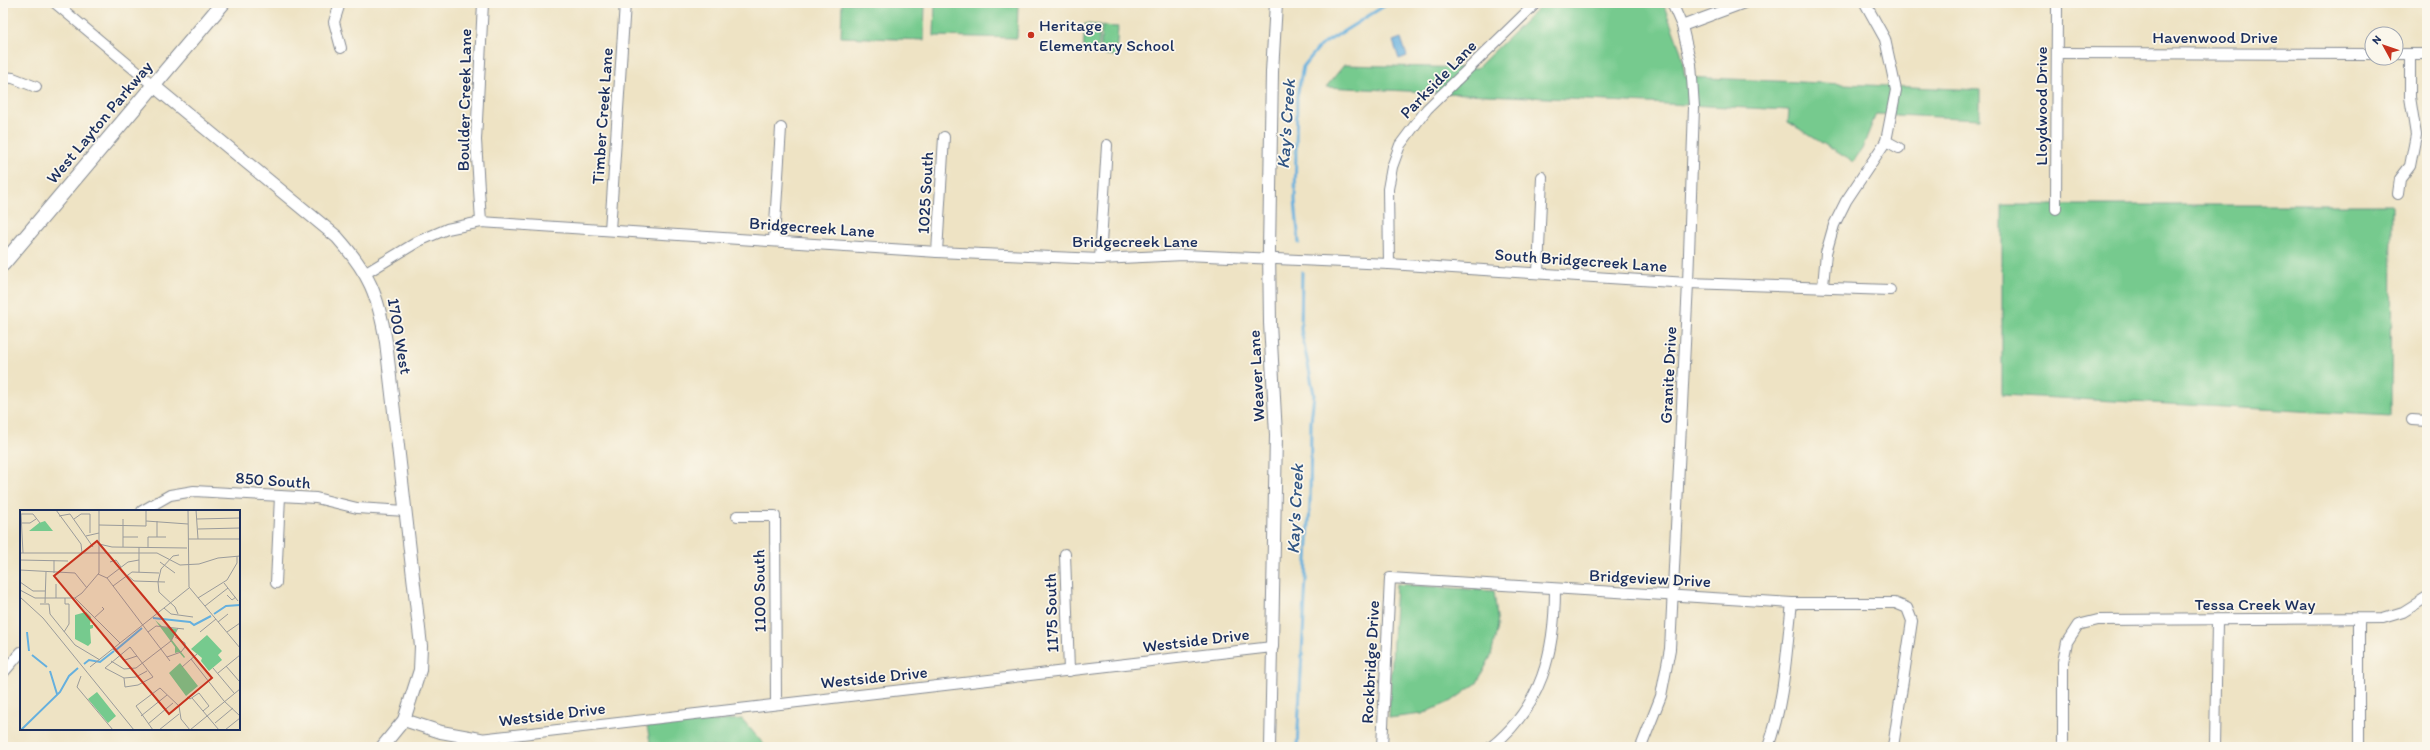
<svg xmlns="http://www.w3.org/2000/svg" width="2430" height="750" font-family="Itim,sans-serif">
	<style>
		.green { fill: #76ca8e; stroke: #487c76 }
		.water { fill: #66b0de; stroke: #40709e }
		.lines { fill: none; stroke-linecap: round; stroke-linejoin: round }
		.stream { stroke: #66b0de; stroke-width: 3 }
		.minor-casing { stroke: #848991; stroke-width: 12 }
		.tertiary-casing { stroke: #848991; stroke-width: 14 }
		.secondary-casing { stroke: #848991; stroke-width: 16 }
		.minor { stroke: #fff; stroke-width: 10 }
		.tertiary { stroke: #fff; stroke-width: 12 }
		.secondary { stroke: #fff; stroke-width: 14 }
		.poi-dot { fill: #c8321e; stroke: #fbf7ec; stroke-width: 1.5 }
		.labels { text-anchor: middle; stroke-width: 3.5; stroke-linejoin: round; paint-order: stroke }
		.poi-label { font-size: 17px; fill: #1b2f5e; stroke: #fbf7ec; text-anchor: start }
		.street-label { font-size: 17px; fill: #1b2f5e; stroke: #fbf7ec }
		.water-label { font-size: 18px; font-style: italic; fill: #325684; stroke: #fbf7ec }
		.inset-river { fill: none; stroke: #66b0de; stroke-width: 2 }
		.inset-road { fill: none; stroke: #9a9b9b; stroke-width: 1 }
		.view { fill: #c8321e; fill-opacity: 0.15; stroke: #c8321e; stroke-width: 2 }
		.inset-edge { fill: none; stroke: #1b2f5e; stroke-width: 2 }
	</style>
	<rect width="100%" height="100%" fill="#fbf7ec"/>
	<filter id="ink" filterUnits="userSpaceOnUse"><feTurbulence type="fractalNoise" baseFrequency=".025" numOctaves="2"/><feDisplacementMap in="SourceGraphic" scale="8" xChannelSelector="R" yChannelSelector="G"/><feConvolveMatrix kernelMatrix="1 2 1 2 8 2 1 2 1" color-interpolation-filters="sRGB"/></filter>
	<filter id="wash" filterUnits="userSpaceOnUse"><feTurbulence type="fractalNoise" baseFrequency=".012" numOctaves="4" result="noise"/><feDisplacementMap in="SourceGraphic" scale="16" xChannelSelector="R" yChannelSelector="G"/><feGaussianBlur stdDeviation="0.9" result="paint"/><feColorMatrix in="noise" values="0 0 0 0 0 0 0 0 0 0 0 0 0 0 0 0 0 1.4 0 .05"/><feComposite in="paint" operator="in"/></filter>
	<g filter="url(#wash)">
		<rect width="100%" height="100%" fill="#eee3c4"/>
		<!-- green -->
		<g class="green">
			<polygon points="842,3 925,3 924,40 841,37"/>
			<polygon points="935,3 1018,3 1017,38 934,36"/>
			<polygon points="1544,3 1663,3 1681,52 1685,77 1980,90 1980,119 1876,114 1862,149 1853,162 1788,122 1789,110 1326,87 1344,65 1477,68"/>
			<polygon points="1085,24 1100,25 1098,54 1083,53"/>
			<polygon points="1102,26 1118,27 1116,56 1100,54"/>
			<polygon points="2002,205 2392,205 2391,416 2002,395"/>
			<polygon points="1396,584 1494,591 1498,626 1491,656 1477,683 1452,701 1422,714 1389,718"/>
			<polygon points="742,719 766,747 651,747 647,726"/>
		</g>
		<!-- water -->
		<polygon class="water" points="1401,38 1407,56 1399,59 1393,41"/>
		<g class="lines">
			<!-- stream -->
			<g class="stream">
				<polyline points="1299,243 1295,200 1297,96 1303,67 1320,46 1389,3"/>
				<polyline points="1297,747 1310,504 1311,421 1314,394 1301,330 1302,272"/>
			</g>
		</g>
	</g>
	<g filter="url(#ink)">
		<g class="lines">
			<defs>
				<g id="minor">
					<polyline points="55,3 154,86"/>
					<polyline points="340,3 334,22 341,48"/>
					<polyline points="1682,26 1744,3"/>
					<polyline points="2058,53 2372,54"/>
					<polyline points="2396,54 2427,54"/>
					<polyline points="3,77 13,78 36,87"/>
					<polyline points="1886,141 1899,148"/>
					<polyline points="2398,194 2400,179 2410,166 2416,135 2410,97 2410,54"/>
					<polyline points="2056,209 2057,3"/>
					<polyline points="481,222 476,140 483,3"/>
					<polyline points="610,230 625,3"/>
					<polyline points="774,240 781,128"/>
					<polyline points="937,252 944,137"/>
					<polyline points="1100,259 1107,145"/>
					<polyline points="1389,264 1388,189 1392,167 1400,145 1427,109 1536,3"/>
					<polyline points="366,273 419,241 447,229 481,222 937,252 1100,259 1184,255 1389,264 1688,283 1890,290"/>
					<polyline points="1538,273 1542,177"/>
					<polyline points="1823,286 1826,253 1834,225 1846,201 1886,141 1896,90 1885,39 1865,3"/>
					<polyline points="2412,420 2427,421"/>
					<polyline points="142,511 170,495 194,491 316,498 357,508 406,511"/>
					<polyline points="737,516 775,516 776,704"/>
					<polyline points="1065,554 1069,671"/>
					<polyline points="276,583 280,496"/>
					<polyline points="3,673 21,652"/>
					<polyline points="480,739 1272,647 1270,747"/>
					<polyline points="1382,747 1390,578 1792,603 1895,603 1907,608 1912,621 1893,747"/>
					<path d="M1491,747c51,-41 64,-95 64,-158"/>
					<polyline points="1641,747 1661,696 1670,649 1688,283 1694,107 1691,64 1682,26 1672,3"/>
					<path d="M1768,747c17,-47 18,-95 24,-144"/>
					<polyline points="2063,747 2063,662 2067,642 2078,625 2098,620 2383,618 2403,612 2427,597"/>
					<polyline points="2215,747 2217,621"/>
					<polyline points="2359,747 2359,619"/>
				</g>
				<g id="tertiary">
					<path d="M154,86l183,151c32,36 41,57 49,105l35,304 -1,24 -16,50 -22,27"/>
					<polyline points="1272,647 1276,435 1270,323 1269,249 1272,72 1276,3"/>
					<polyline points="404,720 441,732 480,739"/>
				</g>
				<polyline id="secondary" points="3,264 223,3"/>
			</defs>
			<!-- minor casing -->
			<use href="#minor" class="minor-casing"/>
			<!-- tertiary casing -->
			<use href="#tertiary" class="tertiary-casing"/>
			<!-- secondary casing -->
			<use href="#secondary" class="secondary-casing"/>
			<!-- minor -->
			<use href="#minor" class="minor"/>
			<!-- tertiary -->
			<use href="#tertiary" class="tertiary"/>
			<!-- secondary -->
			<use href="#secondary" class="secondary"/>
		</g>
	</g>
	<!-- markers -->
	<circle class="poi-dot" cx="1031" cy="35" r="4"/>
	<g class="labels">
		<!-- poi labels -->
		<g class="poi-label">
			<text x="1039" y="31">Heritage<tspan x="1039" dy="20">Elementary School</tspan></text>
		</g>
		<!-- street labels -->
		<g class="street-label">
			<text x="2215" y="43">Havenwood Drive</text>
			<text transform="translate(1438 79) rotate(-46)" y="6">Parkside Lane</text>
			<text transform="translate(464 100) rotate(-89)" y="6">Boulder Creek Lane</text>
			<text transform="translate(2041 106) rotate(-90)" y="6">Lloydwood Drive</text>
			<text transform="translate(602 116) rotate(-86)" y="6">Timber Creek Lane</text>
			<text transform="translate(99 122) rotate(-50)" y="6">West Layton Parkway</text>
			<text transform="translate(925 193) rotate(-87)" y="6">1025 South</text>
			<text transform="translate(812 227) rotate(4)" y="6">Bridgecreek Lane</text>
			<text x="1135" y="247">Bridgecreek Lane</text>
			<text transform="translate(1581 260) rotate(4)" y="6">South Bridgecreek Lane</text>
			<text transform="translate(400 336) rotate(80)" y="6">1700 West</text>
			<text transform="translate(1668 375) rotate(-87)" y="6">Granite Drive</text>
			<text transform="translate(1256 376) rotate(-93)" y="6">Weaver Lane</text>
			<text transform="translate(273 480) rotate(4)" y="6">850 South</text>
			<text transform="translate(1650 578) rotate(3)" y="6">Bridgeview Drive</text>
			<text transform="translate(759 591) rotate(-91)" y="6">1100 South</text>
			<text x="2255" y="610">Tessa Creek Way</text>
			<text transform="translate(1051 613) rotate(-92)" y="6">1175 South</text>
			<text transform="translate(1196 640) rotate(-7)" y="6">Westside Drive</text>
			<text transform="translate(1370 662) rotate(-87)" y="6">Rockbridge Drive</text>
			<text transform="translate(874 677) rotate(-6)" y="6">Westside Drive</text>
			<text transform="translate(552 714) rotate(-7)" y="6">Westside Drive</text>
		</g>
		<!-- water labels -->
		<g class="water-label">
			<text transform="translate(1286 124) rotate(-86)" y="6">Kay's Creek</text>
			<text transform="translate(1295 509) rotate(-87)" y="6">Kay's Creek</text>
		</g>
	</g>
	<!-- overview -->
	<g transform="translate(20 510)">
		<rect width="220" height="220" fill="#eee3c4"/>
		<path d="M25,11l8,10h-24l10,-8zM66,102l5,5 -1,8h3v3l-3,1 1,14 -3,3 -13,-7v-24zM135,110l8,7 14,2 -5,11 13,17 -1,1 -5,-6 -4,1v-6zM187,125l15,16 -4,4 4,5 -13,11 -8,-10 1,-3 -11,-9zM160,153l18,23 -12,10 -17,-23zM77,182l19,24 -8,7 -20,-24z" fill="#76ca8e"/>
		<path class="inset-river" d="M194,104l12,-8 14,-1M133,108l37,4 4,3 17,-9M7,122l2,19M96,140l26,-22M12,145l15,12M64,154l5,-4 11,2 14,-11M30,161l7,23M1,220l39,-38 9,-16 9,-8"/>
		<path class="inset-road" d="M36,0l25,34 1,9M156,0h20M168,0l1,77 51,61M176,0l2,29M39,6l11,-2 23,33M54,9l7,-5h9v19M103,9v28M177,9l43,-1M126,11l42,3M137,11v16M0,13h10l6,-4M79,15l47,1v-16M178,19l42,-1M66,26l13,-3M103,27h15M168,29h52M79,34l13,3 75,1M119,37v25M128,37v-10h18M0,43h137l23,12 19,-1 19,-6 22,-2M3,43l-2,-39h12l7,9M0,50l48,1M34,50v13M90,52l6,-2 5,7M140,52l15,11M0,60l55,3 12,15M78,64l9,4 63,83M107,65l7,6 31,1M87,68l21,-16 11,-2M0,72l13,9h12M204,73l14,18M36,74v14M93,76l19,-14 27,1M0,80l15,8h40l7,-5 17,-20v-63M207,85l5,5 4,-3M0,87l23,21 91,112M55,88l45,45M178,88l29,-18 10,-17v-7M25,93l1,-31M20,94h9l1,10 25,31 25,15M185,96l23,-18M144,98l7,6 22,3M158,104l-3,-7 -16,-15 -1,-10 3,-13 12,-13 6,-1M74,108l10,-9 -2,-2M198,112l10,-8M44,122l5,-8v-20h-4v-6M128,122l8,-6 28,3M180,122l16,-13M207,122l13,-9M93,139l12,11 12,-4M147,147l14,-5 4,-5v-4l-10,-6M171,149l33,42 16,15M91,151l13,8 12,-1 35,-27 7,-13M206,156l13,15M70,157l99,-79M162,157l15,-13M193,158l21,25M198,163l22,-18M61,166l-4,11 36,43M104,168l1,9 13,-2 15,-8 -23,-30 -25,21 19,10 12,-1 11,-6M167,187l3,2 9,-6 10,13 -6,5M172,188l27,32M159,196l2,13 9,11M121,206l26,-21M195,213l18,-15M128,214l25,-21M133,220l-17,-24 24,-18 19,18M139,220l20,-16M170,220l50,-41M205,220l15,-12"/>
		<path class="view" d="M77,31l115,137 -43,36 -115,-138z"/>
		<rect width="220" height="220" class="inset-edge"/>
	</g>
	<!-- margin -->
	<rect width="2430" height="750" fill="none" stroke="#fbf7ec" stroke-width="16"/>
	<!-- north arrow -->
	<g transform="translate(2384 46) rotate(310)"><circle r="19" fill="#fbf7ec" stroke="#a1a7b3"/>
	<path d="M0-3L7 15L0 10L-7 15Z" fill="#c8321e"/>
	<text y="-6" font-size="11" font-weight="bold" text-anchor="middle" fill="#1b2f5e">N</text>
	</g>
</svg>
